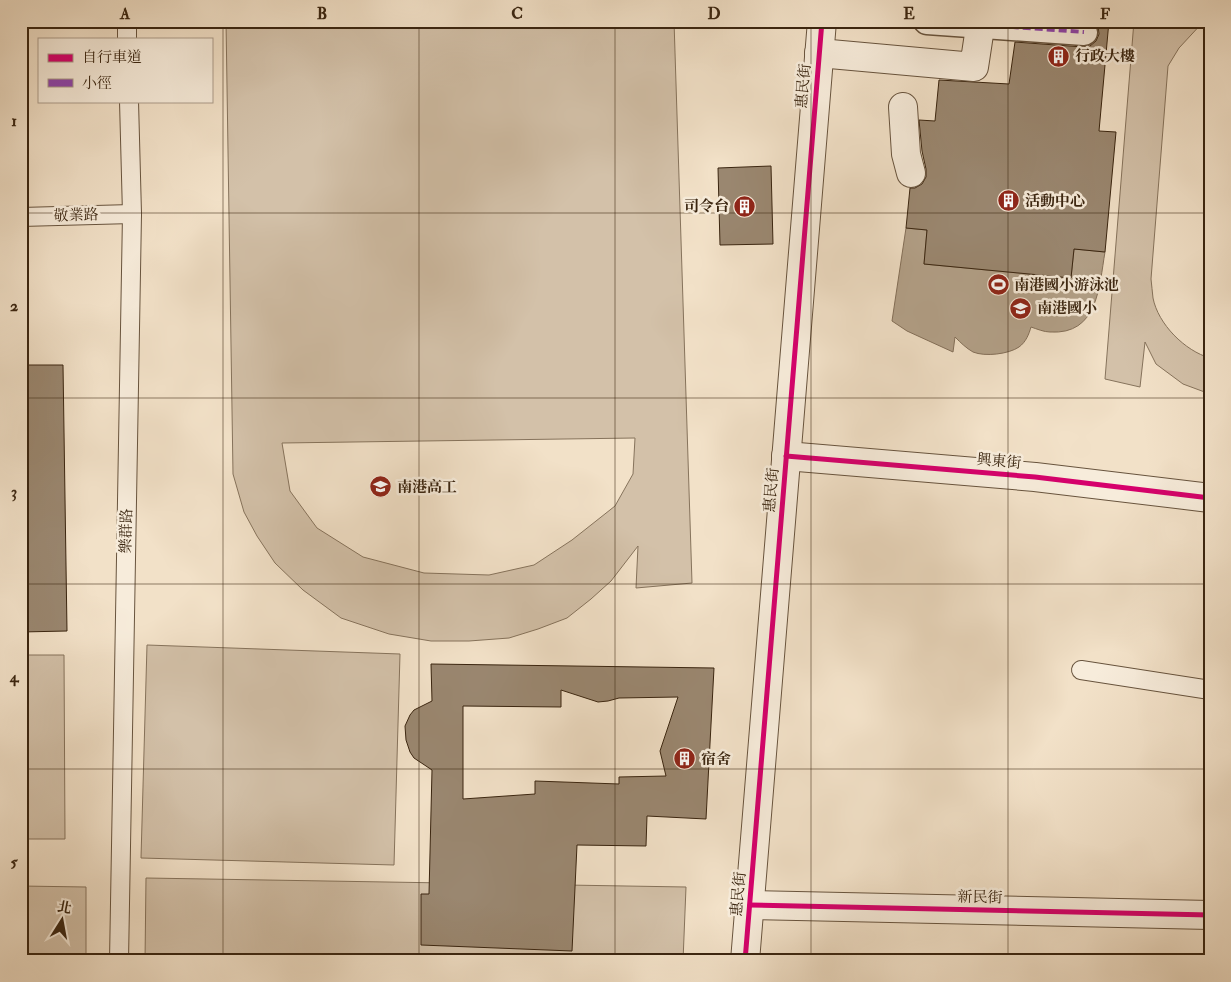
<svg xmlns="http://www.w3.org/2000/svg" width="1231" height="982" font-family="'IM FELL Double Pica','Noto Serif TC',serif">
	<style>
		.green { fill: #d3c1a9; stroke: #86735c; fill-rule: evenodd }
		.water { fill: #b3a189; stroke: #836f59 }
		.building { fill: #9a8770; stroke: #3a2510; fill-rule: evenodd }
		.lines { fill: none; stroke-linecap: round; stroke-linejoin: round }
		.service-casing { stroke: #68543e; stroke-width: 20 }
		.pedestrian-casing { stroke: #68543e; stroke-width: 29 }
		.minor-casing { stroke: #68543e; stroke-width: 30 }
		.service { stroke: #f7ecdb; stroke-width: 18 }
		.pedestrian { stroke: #f7ecdb; stroke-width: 26 }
		.minor { stroke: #f7ecdb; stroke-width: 28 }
		.quiet { stroke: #8e44ad; stroke-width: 4; stroke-dasharray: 8 4; stroke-linecap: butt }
		.cycleway-casing { stroke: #f7ecdb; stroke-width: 8 }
		.cycleway { stroke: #d6006c; stroke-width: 5 }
		.grid { fill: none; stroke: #3a2510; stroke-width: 1; stroke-opacity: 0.55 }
		.labels { text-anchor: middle; stroke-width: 5; stroke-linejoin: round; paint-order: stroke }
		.poi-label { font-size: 15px; font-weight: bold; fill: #3a2510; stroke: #f7ecdb; text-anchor: start }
		.street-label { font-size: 15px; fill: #3a2510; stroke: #f7ecdb }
		.neatline { fill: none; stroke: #3a2510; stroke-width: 2 }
		.grid-label { font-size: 16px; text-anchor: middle; font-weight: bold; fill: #3a2510 }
	</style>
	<rect width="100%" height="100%" fill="#f2e1c8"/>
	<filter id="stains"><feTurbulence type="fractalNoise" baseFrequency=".004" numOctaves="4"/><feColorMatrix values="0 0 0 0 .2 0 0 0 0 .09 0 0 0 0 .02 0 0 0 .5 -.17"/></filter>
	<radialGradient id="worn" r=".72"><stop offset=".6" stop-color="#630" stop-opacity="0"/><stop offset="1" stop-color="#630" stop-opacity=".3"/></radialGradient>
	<!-- green -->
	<g class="green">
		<path d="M226,21h448l18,562 -56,5 2,-42 -27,35 -20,18 -24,19 -29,11 -29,9 -40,3h-38l-42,-7 -48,-16 -38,-28 -28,-27 -18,-27 -13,-24 -11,-38zM635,438l-2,36 -18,32 -43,34 -38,25 -45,10 -65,-2 -61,-16 -46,-29 -27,-37 -8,-48z"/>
		<path d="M1134,21h70l-25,27 -11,18 -17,213c1,6 1,13 2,19 5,26 32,53 57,60v36l-27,-10 -27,-20 -11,-22 -5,45 -35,-8z"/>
		<polygon points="147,645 400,654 394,865 141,858"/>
		<polygon points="21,655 64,655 65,839 21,839"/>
		<polygon points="146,878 686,887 683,961 145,961"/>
		<polygon points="21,886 86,887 86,961 21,961"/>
	</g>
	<!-- water -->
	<path class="water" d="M906,228l21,2 -3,34 147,14 3,-29 31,3c-6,35 -7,83 -55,80 -6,0 -13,-3 -19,-5 -2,7 -5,15 -12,20 -10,7 -34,10 -46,5 -7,-4 -12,-9 -18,-15l-2,15 -46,-21 -15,-10z"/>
	<!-- building -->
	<g class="building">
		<polygon points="1094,21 1109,21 1099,131 1116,132 1105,252 1074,249 1071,278 924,264 927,230 906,228 910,188 915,188 922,184 926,177 926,169 922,151 919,120 935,121 939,80 1009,84 1015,42 1083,47 1090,46 1096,41 1099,34 1098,26"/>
		<polygon points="771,166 773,244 720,245 718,168"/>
		<polygon points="21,365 63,365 67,631 21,632"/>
		<path d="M431,664l283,4 -8,151 -59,-3 -1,30 -69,-1 -5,106 -151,-6v-51h8l3,-124 -18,-12 -4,-6 -4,-12 -1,-14 5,-11 4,-5 18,-9zM561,690l37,12 10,-1 11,-3 59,-1 -18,54 6,25 -47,1v7l-84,-3v13l-72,5v-93l98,1z"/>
	</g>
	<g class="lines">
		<defs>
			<g id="service">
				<polyline points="127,21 127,39"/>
				<polyline points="21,217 132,214"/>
				<polyline points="1081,670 1210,690"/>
				<polyline points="119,961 132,214 129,101"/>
			</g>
			<polyline id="pedestrian" points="927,21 1084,32"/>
			<g id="minor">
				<polyline points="819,53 974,67 981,21"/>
				<polyline points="903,107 906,154 911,173"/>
				<polyline points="786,456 1035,477 1210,498"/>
				<polyline points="750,905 1210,915"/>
				<polyline points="745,961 822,21"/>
			</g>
		</defs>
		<!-- service casing -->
		<use href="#service" class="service-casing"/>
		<!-- pedestrian casing -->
		<use href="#pedestrian" class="pedestrian-casing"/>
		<!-- minor casing -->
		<use href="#minor" class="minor-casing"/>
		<!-- service -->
		<use href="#service" class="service"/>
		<!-- pedestrian -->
		<use href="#pedestrian" class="pedestrian"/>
		<!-- minor -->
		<use href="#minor" class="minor"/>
		<!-- quiet -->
		<polyline class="quiet" points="927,21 1084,32"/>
		<defs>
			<g id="cycleway">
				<polyline points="786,456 1035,477 1210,498"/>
				<polyline points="750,905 1210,915"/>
				<polyline points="745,961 822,21"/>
			</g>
		</defs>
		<!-- cycleway casing -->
		<use href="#cycleway" class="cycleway-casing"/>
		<!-- cycleway -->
		<use href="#cycleway" class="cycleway"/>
	</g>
	<!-- grid -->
	<path class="grid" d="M223,21v940M419,21v940M615,21v940M811,21v940M1008,21v940M21,213h1189M21,398h1189M21,584h1189M21,769h1189"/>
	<!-- icons -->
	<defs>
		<symbol id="building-disc" viewBox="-11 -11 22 22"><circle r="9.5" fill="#8f2418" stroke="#f7ecdb"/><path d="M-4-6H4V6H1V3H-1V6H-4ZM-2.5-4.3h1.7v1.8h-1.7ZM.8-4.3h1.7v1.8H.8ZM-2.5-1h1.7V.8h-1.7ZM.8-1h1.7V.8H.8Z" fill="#fff"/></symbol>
		<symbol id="stadium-disc" viewBox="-11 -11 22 22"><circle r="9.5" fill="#8f2418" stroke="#f7ecdb"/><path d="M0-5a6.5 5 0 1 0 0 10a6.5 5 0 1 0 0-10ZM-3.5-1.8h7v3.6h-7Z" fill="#fff"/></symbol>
		<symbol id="school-disc" viewBox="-11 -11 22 22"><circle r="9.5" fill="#8f2418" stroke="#f7ecdb"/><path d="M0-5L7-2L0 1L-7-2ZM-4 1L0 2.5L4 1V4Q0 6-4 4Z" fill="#fff"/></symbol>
	</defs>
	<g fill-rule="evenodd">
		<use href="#building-disc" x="1046" y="44" width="25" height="25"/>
		<use href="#building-disc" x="996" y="188" width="25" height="25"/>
		<use href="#building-disc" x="732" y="194" width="25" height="25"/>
		<use href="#stadium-disc" x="986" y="272" width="25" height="25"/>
		<use href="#school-disc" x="1008" y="296" width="25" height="25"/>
		<use href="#school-disc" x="368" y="474" width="25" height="25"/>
		<use href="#building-disc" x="672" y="746" width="25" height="25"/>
	</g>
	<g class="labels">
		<!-- poi labels -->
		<g class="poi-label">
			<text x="1075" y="61">行政大樓</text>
			<text x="1025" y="206">活動中心</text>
			<text x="729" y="211" text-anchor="end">司令台</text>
			<text x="1014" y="290">南港國小游泳池</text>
			<text x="1037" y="313">南港國小</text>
			<text x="397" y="492">南港高工</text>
			<text x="701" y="764">宿舍</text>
		</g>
		<!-- street labels -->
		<g class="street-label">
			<text transform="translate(803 86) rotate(-85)" y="5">惠民街</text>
			<text transform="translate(76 215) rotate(-2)" y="5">敬業路</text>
			<text transform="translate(999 461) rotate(5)" y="5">興東街</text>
			<text transform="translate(771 490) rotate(-85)" y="5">惠民街</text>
			<text transform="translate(126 531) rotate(-89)" y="5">樂群路</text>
			<text transform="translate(738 894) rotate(-85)" y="5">惠民街</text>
			<text transform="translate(980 897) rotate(1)" y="5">新民街</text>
		</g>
	</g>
	<!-- margin -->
	<rect width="1231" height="982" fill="none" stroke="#f2e1c8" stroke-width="55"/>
	<!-- legend -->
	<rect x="38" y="38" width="175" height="65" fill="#f7ecdb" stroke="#ab9c8a"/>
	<rect x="48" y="54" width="25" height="8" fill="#d6006c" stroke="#ab9c8a"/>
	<text x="82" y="62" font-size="15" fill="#3a2510">自行車道</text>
	<rect x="48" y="79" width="25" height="8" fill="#8e44ad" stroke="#ab9c8a"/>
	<text x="82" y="88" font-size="15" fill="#3a2510">小徑</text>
	<!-- north arrow -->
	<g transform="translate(62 920) rotate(11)" stroke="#f7ecdb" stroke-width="4" paint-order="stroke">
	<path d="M0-4L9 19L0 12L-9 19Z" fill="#3a2510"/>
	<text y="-8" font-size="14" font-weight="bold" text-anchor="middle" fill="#3a2510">北</text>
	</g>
	<rect x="28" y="28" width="1176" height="926" class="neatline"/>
	<g class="grid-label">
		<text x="125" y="19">A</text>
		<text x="322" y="19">B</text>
		<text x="517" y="19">C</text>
		<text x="714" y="19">D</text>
		<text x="909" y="19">E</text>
		<text x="1105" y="19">F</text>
		<text x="14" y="126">1</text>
		<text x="14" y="311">2</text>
		<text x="14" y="497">3</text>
		<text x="14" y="682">4</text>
		<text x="14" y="867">5</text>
	</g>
	<rect width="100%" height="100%" filter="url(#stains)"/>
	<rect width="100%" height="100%" fill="url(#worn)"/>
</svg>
